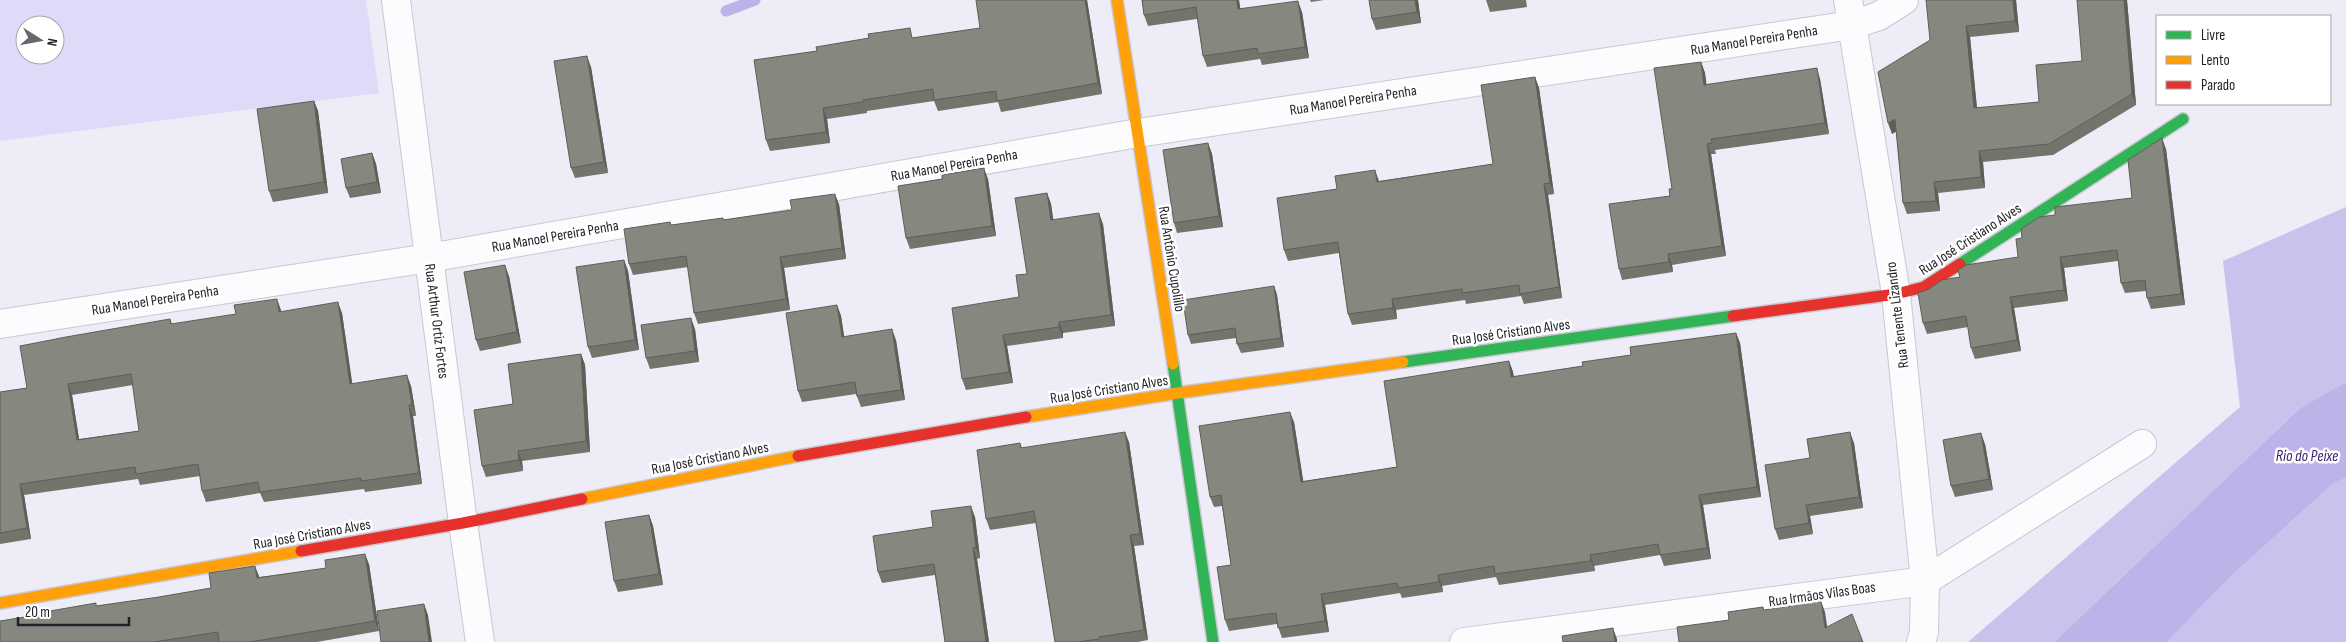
<svg xmlns="http://www.w3.org/2000/svg" width="2346" height="642" font-family="'Sofia Sans Condensed',sans-serif">
	<style>
		.green { fill: #dfdaf8; fill-rule: evenodd }
		.forest { fill: #cac2ed }
		.water { fill: #beb3e8 }
		.lines { fill: none; stroke-linecap: round; stroke-linejoin: round }
		.stream { stroke: #beb3e8; stroke-width: 11 }
		.street-casing { stroke: #c9c8cf; stroke-width: 30 }
		.fast-casing { stroke: #c9c8cf; stroke-width: 14 }
		.slow-casing { stroke: #c9c8cf; stroke-width: 14 }
		.jam-casing { stroke: #c9c8cf; stroke-width: 14 }
		.street { stroke: #fcfcfe; stroke-width: 28 }
		.fast { stroke: #30b455; stroke-width: 11 }
		.slow { stroke: #ff9f0a; stroke-width: 11 }
		.jam { stroke: #e5322d; stroke-width: 11 }
		.wall { fill: #72756c; fill-rule: evenodd }
		.shaded-wall { fill: #5c5f58 }
		.building { fill: #84887e; stroke: #5c5f58; fill-rule: evenodd }
		.labels { text-anchor: middle; stroke-width: 5; stroke-linejoin: round; paint-order: stroke }
		.street-label { font-size: 15px; fill: #201f25; stroke: #fff }
		.water-label { font-size: 16px; font-style: italic; fill: #3b2072; stroke: #fff }
	</style>
	<rect width="100%" height="100%" fill="#eeecf6"/>
	<!-- green -->
	<path class="green" d="M0,0h366l13,93 -379,48zM25,25h30v30h-30z"/>
	<!-- forest -->
	<g class="forest">
		<polygon points="2346,207 2346,382 2300,408 2054,642 1968,642 2240,407 2223,261"/>
		<polygon points="2346,478 2346,642 2167,642 2231,576 2334,483"/>
	</g>
	<!-- water -->
	<polygon class="water" points="2346,382 2346,478 2334,483 2231,576 2167,642 2054,642 2300,408"/>
	<g class="lines">
		<!-- stream -->
		<polyline class="stream" points="726,11 755,0"/>
		<defs>
			<g id="street">
				<polyline points="396,0 463,523 480,642"/>
				<polyline points="1848,0 1896,294 1925,581 1924,632 1921,642"/>
				<polyline points="0,324 429,258 1138,133 1852,25 1879,16 1904,0"/>
				<polyline points="1464,642 1925,581 2142,444"/>
			</g>
			<g id="fast">
				<polyline points="1960,264 2183,119"/>
				<polyline points="1403,362 1733,316"/>
				<polyline points="1173,364 1213,642"/>
			</g>
			<g id="slow">
				<polyline points="1117,0 1173,364"/>
				<polyline points="1026,417 1178,393 1403,362"/>
				<polyline points="582,499 798,456"/>
				<polyline points="0,603 301,551"/>
			</g>
			<g id="jam">
				<polyline points="1733,316 1896,294 1924,287 1960,264"/>
				<polyline points="798,456 1026,417"/>
				<polyline points="301,551 463,523 582,499"/>
			</g>
		</defs>
		<!-- street casing -->
		<use href="#street" class="street-casing"/>
		<!-- fast casing -->
		<use href="#fast" class="fast-casing"/>
		<!-- slow casing -->
		<use href="#slow" class="slow-casing"/>
		<!-- jam casing -->
		<use href="#jam" class="jam-casing"/>
		<!-- street -->
		<use href="#street" class="street"/>
		<!-- fast -->
		<use href="#fast" class="fast"/>
		<!-- slow -->
		<use href="#slow" class="slow"/>
		<!-- jam -->
		<use href="#jam" class="jam"/>
	</g>
	<!-- wall -->
	<g class="wall">
		<polygon points="1087,0 1102,94 1001,112 998,102 938,111 934,101 867,111 867,113 827,119 830,143 770,151 766,140 914,38 980,28"/>
		<polygon points="1142,0 1239,0 1240,9 1302,12 1309,58 1262,65 1260,59 1207,67 1203,56 1197,19 1148,26 1144,15"/>
		<polygon points="1310,0 1324,0 1311,2"/>
		<polygon points="1369,0 1418,0 1421,23 1376,30 1372,19"/>
		<polygon points="1486,0 1526,0 1527,7 1490,12"/>
		<polygon points="2016,0 2019,32 1970,37 1977,108 2039,102 2082,61 2127,0 2136,105 2053,155 1983,162 1985,188 1938,193 1940,211 1907,214 1903,203 1896,131 1892,134 1930,40"/>
		<polygon points="1701,62 1705,73 1706,84 1820,79 1829,134 1715,150 1716,154 1711,154 1726,256 1672,265 1673,272 1622,280 1619,269 1670,196"/>
		<polygon points="591,67 608,173 575,178 571,168"/>
		<polygon points="1535,77 1539,88 1554,194 1548,195 1562,298 1524,304 1521,296 1466,304 1465,300 1396,310 1397,319 1352,325 1348,314 1339,253 1288,261 1284,250 1337,189 1379,181 1493,164"/>
		<polygon points="314,101 318,111 328,193 273,202 269,191"/>
		<polygon points="1208,143 1212,154 1223,227 1177,233 1174,223"/>
		<polygon points="2166,149 2185,305 2151,309 2147,298 2146,291 2125,293 2121,283 2118,261 2064,268 2068,301 2014,308 2021,351 1975,359 1971,348 1968,327 1927,334 1923,323 1960,277 2018,257 2022,238 2132,198"/>
		<polygon points="372,153 376,164 381,193 350,198 346,188"/>
		<polygon points="988,179 996,236 910,249 906,238"/>
		<polygon points="1047,193 1051,204 1053,220 1103,224 1115,326 1063,333 1063,338 1007,346 1013,383 966,390 962,379 1019,297 1027,274"/>
		<polygon points="839,204 846,259 784,268 790,310 698,324 694,313 688,267 633,275 629,264 670,222 671,225 724,220"/>
		<polygon points="624,260 628,271 639,350 592,358 588,347"/>
		<polygon points="509,276 521,343 480,351 476,340"/>
		<polygon points="1274,286 1277,295 1284,347 1241,353 1237,344 1236,338 1191,344 1188,335"/>
		<polygon points="837,305 841,316 844,337 896,340 905,400 861,407 856,394 802,402 798,391"/>
		<path d="M281,310v2l61,1 10,71 59,2 5,30h-3l9,68 -57,8 -1,-3 -100,13 -4,-9 -54,9 -4,-11 -2,-15 -60,9 -2,-6 -114,16 7,44 -31,5v-152l27,-4 143,-69 2,5zM133,385l6,46 -60,8 -7,-44z"/>
		<polygon points="695,329 699,362 650,369 646,358"/>
		<polygon points="1736,333 1740,343 1761,497 1703,505 1711,559 1664,566 1660,555 1594,566 1595,571 1499,585 1496,577 1442,586 1443,592 1402,598 1400,593 1325,605 1329,632 1282,638 1277,624 1229,631 1225,620 1231,565 1222,506 1214,507 1210,497 1294,422 1303,481 1397,467 1509,361 1513,372 1514,377 1583,366"/>
		<polygon points="581,354 585,365 590,452 522,461 523,471 486,477 482,466 513,404"/>
		<polygon points="1129,442 1144,545 1134,546 1148,640 1138,642 1055,642 1036,523 990,530 986,519 1020,443 1022,448"/>
		<polygon points="1854,443 1863,508 1810,516 1813,534 1779,540 1775,529 1810,458"/>
		<polygon points="1985,444 1993,490 1955,497 1951,486"/>
		<polygon points="649,515 653,526 663,585 618,592 614,581"/>
		<polygon points="975,517 980,558 977,559 989,642 945,642 935,575 882,583 878,572 933,527"/>
		<polygon points="369,564 379,631 317,642 0,642 97,606 159,597 211,588 259,577"/>
	</g>
	<!-- shaded-wall -->
	<g class="shaded-wall">
		<polygon points="1085,0 1087,0 1102,94 1098,83"/>
		<polygon points="1237,0 1239,0 1242,20 1238,9"/>
		<polygon points="1415,0 1418,0 1421,23 1417,12"/>
		<polygon points="2013,0 2016,0 2019,32 2015,21"/>
		<polygon points="2124,0 2127,0 2136,105 2132,94"/>
		<polygon points="1298,1 1302,12 1309,58 1305,47"/>
		<polygon points="1966,26 1970,37 1978,119 1974,108"/>
		<polygon points="587,56 591,67 608,173 604,162"/>
		<polygon points="1701,62 1705,73 1708,96 1704,85"/>
		<polygon points="1817,68 1820,79 1829,134 1825,123"/>
		<polygon points="1535,77 1539,88 1554,194 1550,183"/>
		<polygon points="314,101 318,111 328,193 324,182"/>
		<polygon points="823,108 827,119 830,143 826,132"/>
		<polygon points="1895,119 1899,130 1892,134 1888,123"/>
		<polygon points="2162,138 2166,149 2185,305 2181,294"/>
		<polygon points="1208,143 1212,154 1223,227 1219,216"/>
		<polygon points="1707,144 1711,154 1726,256 1722,246"/>
		<polygon points="1979,151 1983,162 1985,188 1981,177"/>
		<polygon points="372,153 376,164 381,193 377,182"/>
		<polygon points="984,168 988,179 996,236 992,226"/>
		<polygon points="1375,170 1379,181 1381,192 1377,182"/>
		<polygon points="1934,182 1938,193 1940,211 1936,201"/>
		<polygon points="1544,184 1548,195 1562,298 1559,287"/>
		<polygon points="1047,193 1051,204 1055,231 1051,220"/>
		<polygon points="835,194 839,204 846,259 842,248"/>
		<polygon points="1099,213 1103,224 1115,326 1111,315"/>
		<polygon points="1668,254 1672,265 1673,272 1669,262"/>
		<polygon points="780,257 784,268 790,310 786,299"/>
		<polygon points="2060,257 2064,268 2068,301 2064,290"/>
		<polygon points="624,260 628,271 639,350 635,340"/>
		<polygon points="505,265 509,276 521,343 517,332"/>
		<polygon points="1274,286 1277,295 1284,347 1281,338"/>
		<polygon points="2010,297 2014,308 2021,351 2017,340"/>
		<polygon points="277,299 281,310 283,323 279,312"/>
		<polygon points="1392,299 1396,310 1397,319 1393,308"/>
		<polygon points="338,302 342,313 354,395 350,384"/>
		<polygon points="837,305 841,316 846,348 842,337"/>
		<polygon points="691,318 695,329 699,362 695,351"/>
		<polygon points="1059,322 1063,333 1063,338 1059,327"/>
		<polygon points="892,329 896,340 905,400 901,390"/>
		<polygon points="1736,333 1740,343 1761,497 1757,487"/>
		<polygon points="1003,335 1007,346 1013,383 1009,372"/>
		<polygon points="581,354 585,365 590,452 586,441"/>
		<polygon points="1509,361 1513,372 1515,388 1511,377"/>
		<polygon points="407,375 411,386 416,416 412,405"/>
		<polygon points="68,384 72,395 81,451 77,440"/>
		<polygon points="409,405 413,416 422,484 419,473"/>
		<polygon points="1290,412 1294,422 1305,492 1301,482"/>
		<polygon points="1125,432 1129,442 1144,545 1140,534"/>
		<polygon points="1850,432 1854,443 1863,508 1859,497"/>
		<polygon points="1981,433 1985,444 1993,490 1989,479"/>
		<polygon points="518,451 522,461 523,471 519,460"/>
		<polygon points="20,484 24,495 31,539 27,528"/>
		<polygon points="1699,495 1703,505 1711,559 1707,548"/>
		<polygon points="1806,505 1810,516 1813,534 1809,523"/>
		<polygon points="971,506 975,517 980,558 976,547"/>
		<polygon points="649,515 653,526 663,585 659,574"/>
		<polygon points="1130,535 1134,546 1148,640 1144,630"/>
		<polygon points="973,548 977,559 989,642 986,642"/>
		<polygon points="365,554 369,564 379,631 375,621"/>
		<polygon points="1590,555 1594,566 1595,571 1591,561"/>
		<polygon points="255,566 259,576 261,589 257,578"/>
		<polygon points="1438,575 1442,586 1443,592 1439,582"/>
		<polygon points="1321,594 1325,605 1329,632 1325,621"/>
		<polygon points="1821,601 1825,612 1829,639 1825,628"/>
		<polygon points="424,604 428,615 432,642 429,642"/>
		<polygon points="1613,628 1617,639 1617,642 1615,642"/>
	</g>
	<!-- building -->
	<g class="building">
		<polygon points="976,0 1085,0 1098,83 997,101 996,91 934,100 933,89 863,100 863,102 823,108 826,132 766,140 754,60 817,51 816,47 869,38 868,34 910,28 912,38 980,28"/>
		<polygon points="1142,0 1237,0 1238,9 1298,1 1305,47 1258,54 1257,48 1203,56 1196,7 1144,15"/>
		<polygon points="1369,0 1415,0 1417,12 1372,19"/>
		<polygon points="1926,0 2013,0 2015,21 1966,26 1974,108 2039,102 2036,65 2082,61 2077,0 2124,0 2132,94 2049,144 1979,151 1981,177 1934,182 1936,201 1903,203 1895,119 1888,123 1878,72 1930,40"/>
		<polygon points="587,56 604,162 571,168 554,61"/>
		<polygon points="1701,62 1704,85 1817,68 1825,123 1711,139 1712,143 1707,144 1722,246 1668,254 1669,262 1619,269 1609,204 1670,196 1669,189 1672,189 1654,68"/>
		<polygon points="1535,77 1550,183 1544,184 1559,287 1520,294 1519,285 1462,293 1462,289 1392,299 1393,308 1348,314 1338,242 1284,250 1277,198 1337,189 1335,176 1375,170 1377,182 1493,164 1481,85"/>
		<polygon points="314,101 324,182 269,191 257,109"/>
		<polygon points="2162,138 2181,294 2147,298 2145,280 2121,283 2117,250 2060,257 2064,290 2010,297 2017,340 1971,348 1966,316 1923,323 1918,293 1929,289 1942,280 1960,277 1958,270 1966,265 2018,257 2016,239 2022,238 2021,229 2039,217 2055,215 2055,207 2132,198 2128,160"/>
		<polygon points="1208,143 1219,216 1174,223 1163,150"/>
		<polygon points="372,153 377,182 346,188 341,159"/>
		<polygon points="984,168 992,226 906,238 898,186 942,179 942,175"/>
		<polygon points="1047,193 1051,220 1099,213 1111,315 1059,322 1059,327 1003,335 1009,372 962,379 952,308 1019,297 1016,275 1027,274 1015,198"/>
		<polygon points="835,194 842,248 780,257 786,299 694,313 686,256 629,264 624,229 670,222 671,225 723,218 723,220 792,210 790,200"/>
		<polygon points="624,260 635,340 588,347 576,267"/>
		<polygon points="505,265 517,332 476,340 464,272"/>
		<polygon points="1274,286 1281,338 1237,344 1235,328 1188,335 1183,300"/>
		<path d="M277,299l2,13 59,-10 12,82 57,-9 5,30h-3l10,68 -58,8v-3l-101,14 -2,-10 -56,9 -4,-27 -62,10 -1,-7 -115,17 7,44 -27,5v-141l27,-4 -7,-42 46,-9 104,-18 1,5 65,-10 -2,-9zM131,374l8,57 -62,9 -9,-56z"/>
		<polygon points="837,305 842,337 892,329 901,390 857,396 855,382 798,391 786,313"/>
		<polygon points="691,318 695,351 646,358 641,325"/>
		<polygon points="1736,333 1757,487 1699,495 1707,548 1660,555 1658,544 1590,555 1591,561 1495,574 1494,566 1438,575 1439,582 1398,588 1397,583 1321,594 1325,621 1278,628 1276,613 1225,620 1217,567 1231,565 1221,495 1210,497 1199,426 1290,412 1301,482 1397,467 1384,381 1509,361 1511,377 1583,366 1582,362 1631,355 1630,347"/>
		<polygon points="581,354 586,441 518,451 519,460 482,466 474,410 513,404 508,364"/>
		<polygon points="1125,432 1140,534 1130,535 1144,630 1099,637 1099,639 1077,642 1055,642 1034,511 986,519 977,450 1020,443 1021,448"/>
		<polygon points="1850,432 1859,497 1806,505 1809,523 1775,529 1765,465 1810,458 1807,439"/>
		<polygon points="1981,433 1989,479 1951,486 1943,440"/>
		<polygon points="971,506 976,547 973,548 986,642 945,642 934,564 878,572 873,536 933,527 931,511"/>
		<polygon points="649,515 659,574 614,581 605,522"/>
		<polygon points="365,554 375,621 250,642 219,642 218,632 154,642 0,642 0,621 50,613 50,611 96,603 96,606 159,597 211,588 209,573 255,566 257,578 326,568 325,560"/>
		<polygon points="1821,601 1825,628 1852,614 1863,642 1679,642 1677,627 1729,620 1728,612 1763,607 1764,610"/>
		<polygon points="424,604 429,642 381,642 377,611"/>
		<polygon points="1613,628 1615,642 1563,642 1562,636"/>
	</g>
	<g class="labels">
		<!-- street labels -->
		<g class="street-label">
			<text transform="translate(1754 40) rotate(-9)" y="5">Rua Manoel Pereira Penha</text>
			<text transform="translate(1353 100) rotate(-9)" y="5">Rua Manoel Pereira Penha</text>
			<text transform="translate(954 165) rotate(-10)" y="5">Rua Manoel Pereira Penha</text>
			<text transform="translate(555 236) rotate(-10)" y="5">Rua Manoel Pereira Penha</text>
			<text transform="translate(1970 239) rotate(-33)" y="5">Rua José Cristiano Alves</text>
			<text transform="translate(1172 259) rotate(81)" y="5">Rua Antônio Cupolillo</text>
			<text transform="translate(155 300) rotate(-9)" y="5">Rua Manoel Pereira Penha</text>
			<text transform="translate(1897 315) rotate(-97)" y="5">Rua Tenente Lizandro</text>
			<text transform="translate(437 321) rotate(83)" y="5">Rua Arthur Ortiz Fortes</text>
			<text transform="translate(1511 332) rotate(-8)" y="5">Rua José Cristiano Alves</text>
			<text transform="translate(1109 389) rotate(-9)" y="5">Rua José Cristiano Alves</text>
			<text transform="translate(710 458) rotate(-11)" y="5">Rua José Cristiano Alves</text>
			<text transform="translate(312 534) rotate(-10)" y="5">Rua José Cristiano Alves</text>
			<text transform="translate(1822 594) rotate(-8)" y="5">Rua Irmãos Vilas Boas</text>
		</g>
		<!-- water labels -->
		<g class="water-label">
			<text x="2307" y="461">Rio do Peixe</text>
		</g>
	</g>
	<!-- legend -->
	<rect x="2156" y="15" width="175" height="90" fill="#ffffff" stroke="#a6a5a8"/>
	<rect x="2166" y="31" width="25" height="8" fill="#30b455" stroke="#a6a5a8"/>
	<text x="2201" y="40" font-size="15" fill="#201f25">Livre</text>
	<rect x="2166" y="56" width="25" height="8" fill="#ff9f0a" stroke="#a6a5a8"/>
	<text x="2201" y="65" font-size="15" fill="#201f25">Lento</text>
	<rect x="2166" y="81" width="25" height="8" fill="#e5322d" stroke="#a6a5a8"/>
	<text x="2201" y="90" font-size="15" fill="#201f25">Parado</text>
	<!-- north arrow -->
	<g transform="translate(40 40) rotate(101)"><circle r="24" fill="#ffffff" stroke="#a6a5a8"/>
	<path d="M0-4L9 19L0 12L-9 19Z" fill="#68676e"/>
	<text y="-8" font-size="14" font-weight="bold" text-anchor="middle" fill="#201f25">N</text>
	</g>
	<!-- scale -->
	<path d="M18 617v8h111v-8" fill="none" stroke="#201f25" stroke-width="2.5"/>
	<text x="25" y="617" font-size="15" fill="#201f25" stroke="#ffffff" stroke-width="4" paint-order="stroke">20 m</text>
</svg>
